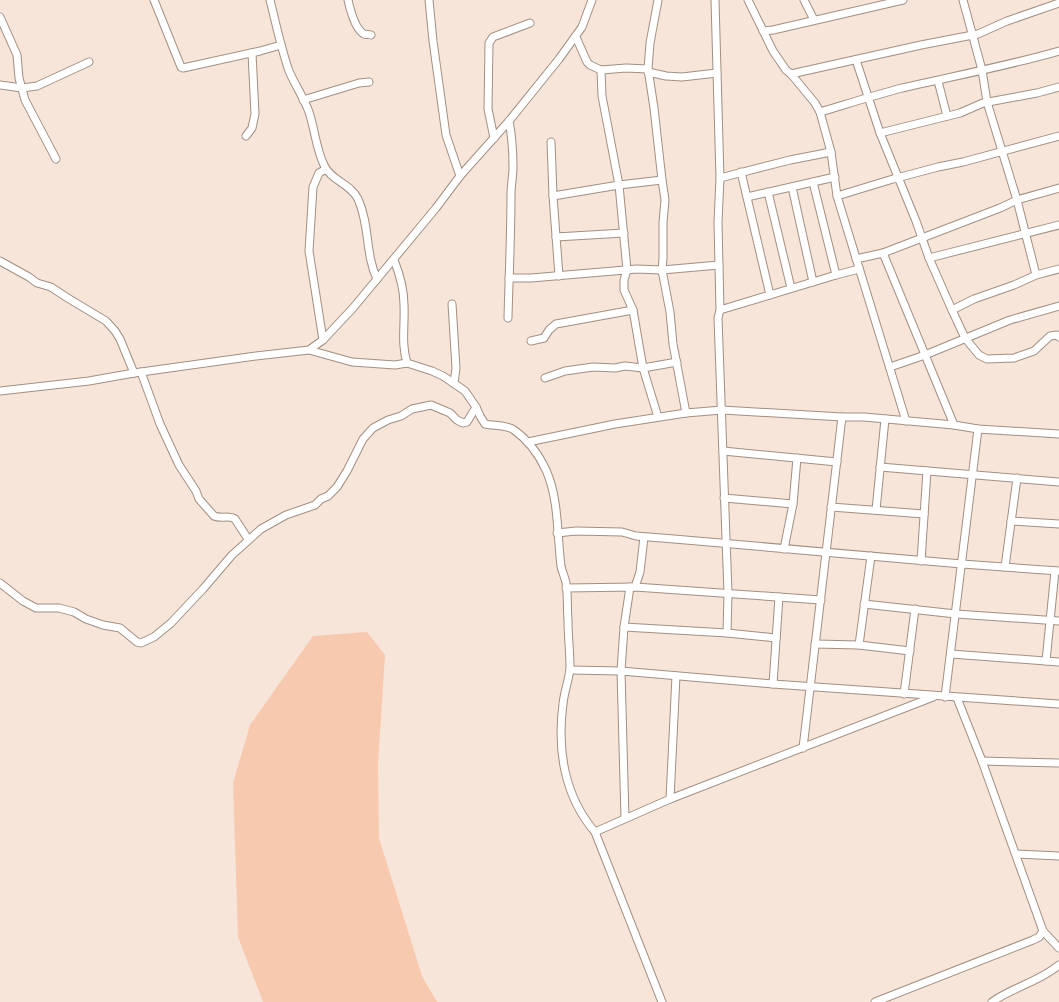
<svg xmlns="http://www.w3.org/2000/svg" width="1059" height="1002" font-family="'Fira Sans Condensed',sans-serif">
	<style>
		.green { fill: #f7caaf }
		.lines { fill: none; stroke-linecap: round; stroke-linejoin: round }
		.minor-casing { stroke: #a18f84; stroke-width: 9 }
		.minor { stroke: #fff; stroke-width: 7 }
	</style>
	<rect width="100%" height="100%" fill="#f8e5d9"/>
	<!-- green -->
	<polygon class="green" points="367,632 385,655 378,764 379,838 422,976 437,1002 263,1002 238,937 233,783 250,725 313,636"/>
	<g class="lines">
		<defs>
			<g id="minor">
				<polyline points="154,0 181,67 183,68 260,51 281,45"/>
				<path d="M270,0c6,24 11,48 19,71 6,14 15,27 20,41 6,18 7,37 15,53 6,15 27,19 34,34 12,26 7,55 19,80"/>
				<path d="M348,0c2,9 7,29 16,34 2,1 5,0 7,1"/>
				<polyline points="429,0 433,41 446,135 460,176"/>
				<polyline points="658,0 650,43 648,69 654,108 662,180 665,200 663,222 663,259 662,270 670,312 673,344 686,413"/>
				<polyline points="715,0 720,178 718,222 720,310"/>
				<polyline points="748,0 773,51 786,70 791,74 815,103 820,112 831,152 837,196 906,421"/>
				<polyline points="804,0 814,20"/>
				<polyline points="963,0 982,70 987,102 1017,200 1036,275"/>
				<polyline points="0,17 17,55 19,78 25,100 56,159"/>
				<polyline points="763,31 773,30 903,0"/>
				<polyline points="576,37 587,62 590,65 601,70 626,68 648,69"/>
				<polyline points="856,60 880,133 916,221 929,258 1059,225"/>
				<polyline points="601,70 602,96 619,185 627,270 624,280 624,290 633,310 643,368 658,417"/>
				<polyline points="648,72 666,76 682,77 717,73"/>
				<polyline points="791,74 921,45 978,34 1007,21 1059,3"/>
				<polyline points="938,81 947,116"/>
				<polyline points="0,85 22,88 37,86 89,62"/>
				<polyline points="303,100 359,83 369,82"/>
				<path d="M820,112c27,-8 55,-17 82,-24 52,-12 105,-22 157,-37"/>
				<polyline points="880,133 960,113 983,103 1037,93 1059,87"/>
				<polyline points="246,136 252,128 255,114 252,53"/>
				<polyline points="494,138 488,109 489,43 493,37 530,23"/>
				<polyline points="551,142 553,196 559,276"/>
				<polyline points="741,172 770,295"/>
				<polyline points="720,178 790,160 831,152"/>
				<polyline points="813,182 836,275"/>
				<polyline points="792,187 813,282"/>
				<polyline points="768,192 791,288"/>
				<polyline points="553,196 619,185 662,180"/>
				<polyline points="837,196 893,179 938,167 963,162 1059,136"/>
				<polyline points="747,197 835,177"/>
				<polyline points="556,237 624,233"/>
				<polyline points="883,253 954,425"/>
				<polyline points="929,258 952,310"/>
				<polyline points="856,259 883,253 1000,208 1017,200 1059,188"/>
				<path d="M394,260c6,15 10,28 10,45 1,20 -3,39 3,58"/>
				<polyline points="0,261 29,277 37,283 51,287 66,297 106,321 115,331 120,339 134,373"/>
				<polyline points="1059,269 1036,275 1014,285 974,299 952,310 965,338 979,355 987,359 1014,358 1034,351 1050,336 1057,335 1059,337"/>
				<polyline points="509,278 531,278 637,269 662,270 719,265"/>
				<polyline points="452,304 456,368 454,383"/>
				<path d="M508,318c1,-41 3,-83 3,-124 0,-9 2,-18 2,-27 0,-16 -1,-31 -4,-46"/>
				<polyline points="323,340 309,251 313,187 319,173 326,169"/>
				<polyline points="531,341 544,338 549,330 556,324 633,310"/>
				<path d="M309,350l43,12 43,3 12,-2 25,8 11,5 22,15 11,16 4,9 5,8c9,2 22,1 29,6 14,10 25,25 32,40 13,29 11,65 15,96 1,6 4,11 5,17 2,12 1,25 2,37 0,16 2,32 2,48 -1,12 -6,24 -7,36 -6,45 1,92 32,128l67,170"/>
				<polyline points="890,367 925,355 1010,320 1059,306"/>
				<path d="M141,372l19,52 19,41 17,26 3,8 15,17c7,3 15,-1 21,3l13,20"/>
				<polyline points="545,378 565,371 593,367 615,368 625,366 643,368 677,362"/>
				<polyline points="0,391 89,381 134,373 256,356 309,350 323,340 353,308 436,208 460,176 509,121 559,59 582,27 592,0"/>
				<polyline points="528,442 615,424 686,413 722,410 842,417 864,417 954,425 978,429 1059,434"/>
				<polyline points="723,451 837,462"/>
				<polyline points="880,467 1059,482"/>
				<polyline points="724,498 793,504"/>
				<polyline points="831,507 924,514"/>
				<polyline points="876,510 885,419"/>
				<polyline points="1011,521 1059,524"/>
				<polyline points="557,533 576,531 622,532 636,536 674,539 962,564 1059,571"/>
				<polyline points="784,549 793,504 797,458"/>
				<polyline points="921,561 927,471"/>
				<polyline points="1005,567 1017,478"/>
				<polyline points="0,583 23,601 36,608 59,608 74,612 86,619 103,625 120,628 137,642 141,643 154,637 171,623 203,589 232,555 261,529 286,515 315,505 321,499 328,496 337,487 347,471 363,439 373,428 388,420 401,416 412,409 431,405 450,413 457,420 463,423 467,422 476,407"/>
				<polyline points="635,587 640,572 644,537"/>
				<polyline points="566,588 635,587 821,600"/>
				<polyline points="864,604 956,614 1059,621"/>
				<polyline points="624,627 727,633 776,638"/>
				<polyline points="727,633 728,593 718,318 720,310 836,275 859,269"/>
				<polyline points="815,644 859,645 910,651"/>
				<polyline points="859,645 871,556"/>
				<polyline points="951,654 1059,662"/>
				<polyline points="1046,661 1055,571"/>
				<polyline points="570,670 621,671 773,684 1059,704"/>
				<polyline points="773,684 779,597"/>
				<polyline points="904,694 915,609"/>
				<polyline points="945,697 978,429"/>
				<polyline points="957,698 982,761 1043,931 1059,948"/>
				<polyline points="803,748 842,417"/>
				<polyline points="982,761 1059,763"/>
				<polyline points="670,799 676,676"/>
				<polyline points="625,818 621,671 624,627 630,587"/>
				<polyline points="595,832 670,799 933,697"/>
				<polyline points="1016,854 1059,856"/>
				<polyline points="875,1002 1033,940 1039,937 1043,931"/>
				<path d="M992,1002c21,-15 47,-20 67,-37"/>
			</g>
		</defs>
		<!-- minor casing -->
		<use href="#minor" class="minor-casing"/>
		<!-- minor -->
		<use href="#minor" class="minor"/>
	</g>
</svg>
